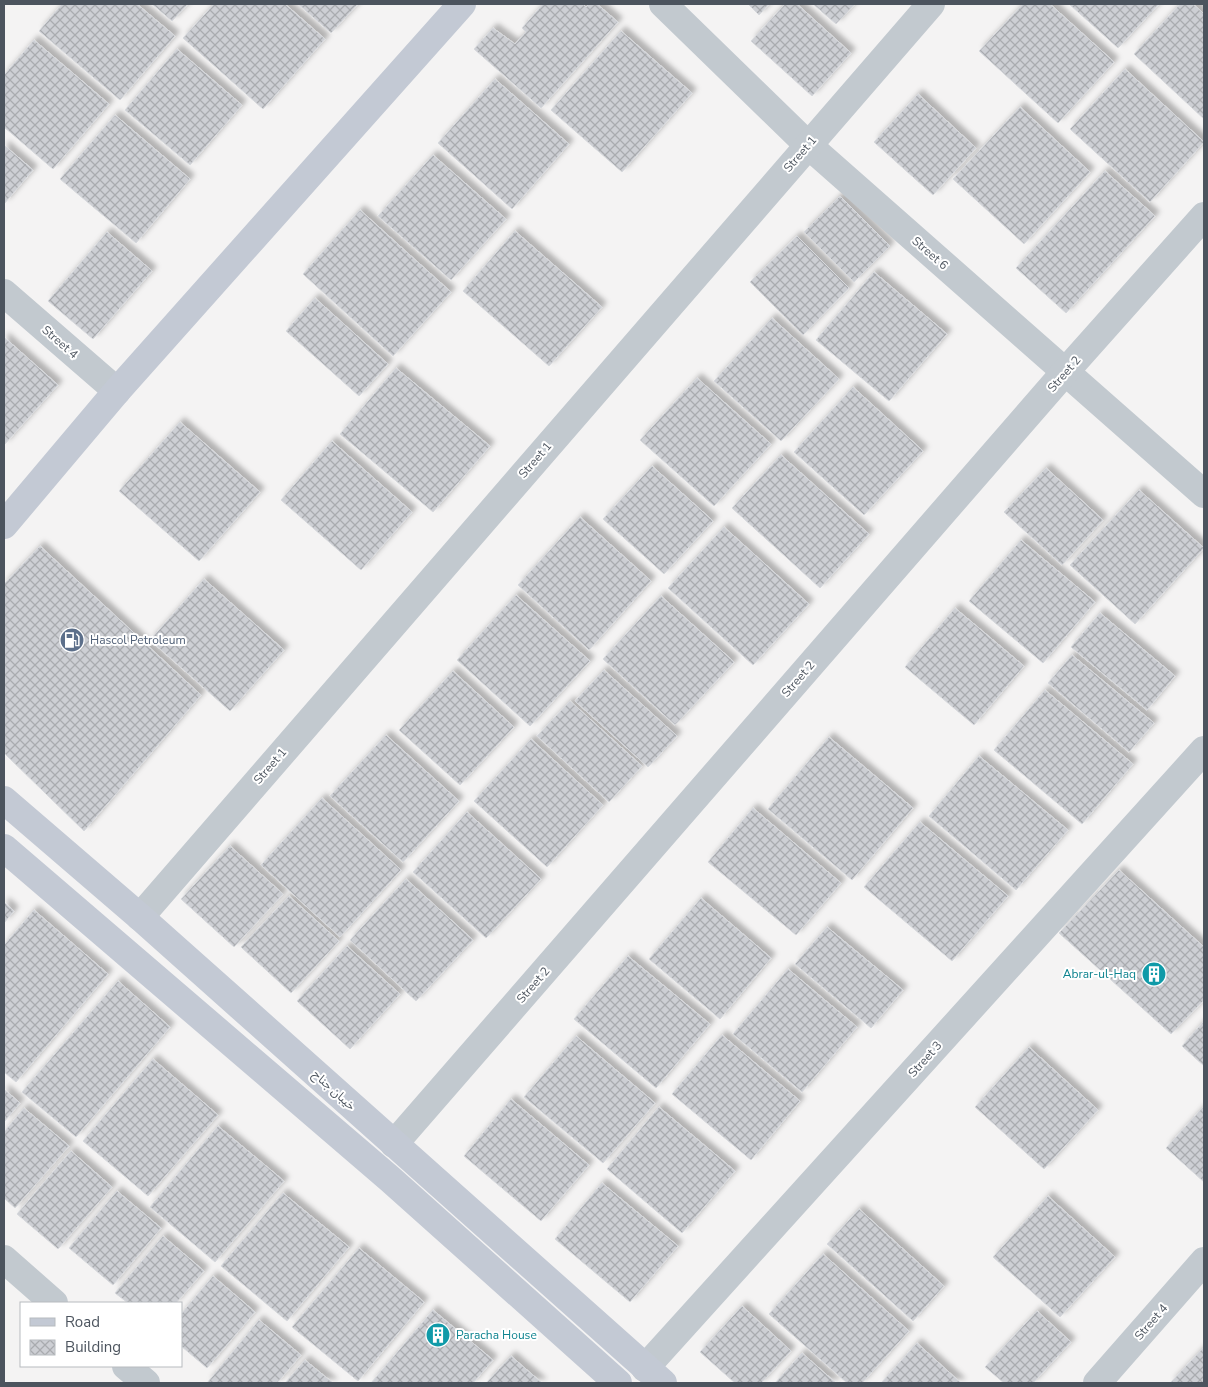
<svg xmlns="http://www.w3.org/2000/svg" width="1208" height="1387" font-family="'Nunito Sans','Noto Sans Arabic',sans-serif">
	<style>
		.building { fill: url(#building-cross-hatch); stroke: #d7d9dd; filter: url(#shadow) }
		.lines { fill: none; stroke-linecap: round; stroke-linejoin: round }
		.street { stroke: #c2c9cf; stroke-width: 28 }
		.secondary { stroke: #c3c9d4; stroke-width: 28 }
		.labels { text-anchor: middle; stroke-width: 4; stroke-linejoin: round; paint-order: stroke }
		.street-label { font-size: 12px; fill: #4c545e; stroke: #fff }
		.service-label { font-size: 12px; fill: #4e5e75; stroke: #fff; text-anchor: start }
		.culture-label { font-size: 12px; fill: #0d838f; stroke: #fff; text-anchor: end }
	</style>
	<defs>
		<pattern id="building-cross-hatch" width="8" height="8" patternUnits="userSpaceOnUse" patternTransform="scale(1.25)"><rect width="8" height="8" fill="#cdcfd4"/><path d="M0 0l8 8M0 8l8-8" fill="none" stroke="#a9abaf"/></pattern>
		<filter id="shadow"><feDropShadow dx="4.5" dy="-4.5" stdDeviation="2.5" flood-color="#0004"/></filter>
	</defs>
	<rect width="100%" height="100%" fill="#f4f3f3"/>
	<!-- building -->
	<g class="building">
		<polygon points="62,4 137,4 175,36 120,100 39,31"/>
		<polygon points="152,4 188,4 172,21"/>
		<polygon points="214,4 285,4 325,39 263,109 183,38"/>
		<polygon points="298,4 358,4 331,33"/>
		<polygon points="543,4 583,4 586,7 589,4 597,4 618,22 541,108 474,49 493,28 515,44 526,32 522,28"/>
		<polygon points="748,4 769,4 759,15"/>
		<polygon points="785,4 797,4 851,53 812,96 751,41"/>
		<polygon points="813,4 855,4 836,24"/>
		<polygon points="1023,4 1050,4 1114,62 1058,123 979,51"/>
		<polygon points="1069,4 1159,4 1118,48"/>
		<polygon points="1180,4 1193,4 1204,14 1204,119 1134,54"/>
		<polygon points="621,31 692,93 622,172 551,110"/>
		<polygon points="34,40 109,104 53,169 4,127 4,75"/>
		<polygon points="177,49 242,105 190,165 125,110"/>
		<polygon points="1125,69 1204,142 1150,202 1070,129"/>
		<polygon points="495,79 569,144 512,209 438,143"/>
		<polygon points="918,94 976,148 933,195 874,142"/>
		<polygon points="1020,107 1090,172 1024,244 953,179"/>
		<polygon points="115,115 190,179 136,243 60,179"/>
		<polygon points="4,145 33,170 4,204"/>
		<polygon points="433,155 506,219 451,280 378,216"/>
		<polygon points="1105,171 1155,216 1066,313 1016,268"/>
		<polygon points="840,196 890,246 854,282 804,232"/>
		<polygon points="360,210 451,292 393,356 303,274"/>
		<polygon points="515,231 602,307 549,366 463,291"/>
		<polygon points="107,232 152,271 93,339 48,301"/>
		<polygon points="797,236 849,288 803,335 750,282"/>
		<polygon points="874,272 947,334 889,401 816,340"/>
		<polygon points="315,298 388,364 359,396 286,331"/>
		<polygon points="772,318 839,379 781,441 714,381"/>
		<polygon points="4,337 58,385 4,445"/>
		<polygon points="396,368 490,446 433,512 340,434"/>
		<polygon points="697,378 771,444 714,506 640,440"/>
		<polygon points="853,387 923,451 864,515 794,452"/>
		<polygon points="180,422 260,492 199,561 119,491"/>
		<polygon points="332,441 412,512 361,570 281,500"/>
		<polygon points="781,455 869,534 820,588 732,508"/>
		<polygon points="652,466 713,521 664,574 603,519"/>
		<polygon points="1046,468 1103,520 1062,565 1004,512"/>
		<polygon points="1139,490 1204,548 1135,624 1070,565"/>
		<polygon points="580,517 651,581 589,650 518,585"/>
		<polygon points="724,527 809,604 753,665 668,588"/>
		<polygon points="1021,540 1095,602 1043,663 969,601"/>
		<polygon points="40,546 201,695 84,831 4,753 4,584"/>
		<polygon points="204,579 284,650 230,711 150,640"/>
		<polygon points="516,595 590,661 530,726 457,660"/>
		<polygon points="661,596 734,662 675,725 603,659"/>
		<polygon points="955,608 1024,666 974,725 905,667"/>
		<polygon points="1100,613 1175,676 1147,710 1071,647"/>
		<polygon points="1072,655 1154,723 1129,752 1048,683"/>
		<polygon points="604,670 677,736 648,767 575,701"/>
		<polygon points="453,671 514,727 460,785 399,730"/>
		<polygon points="1045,690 1133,764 1082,824 994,750"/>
		<polygon points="570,701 642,766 609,802 537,736"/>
		<polygon points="386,735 459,801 403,862 330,796"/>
		<polygon points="829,737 913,808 852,880 768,809"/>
		<polygon points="531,739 603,805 547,867 474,801"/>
		<polygon points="979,756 1068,830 1016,890 929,816"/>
		<polygon points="322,798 401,870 340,937 261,865"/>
		<polygon points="753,808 841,883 796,935 708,862"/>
		<polygon points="467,812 541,879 486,938 413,872"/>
		<polygon points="920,822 1008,896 952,961 864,887"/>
		<polygon points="230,846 283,894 234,947 181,899"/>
		<polygon points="1119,870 1204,947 1204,1000 1171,1034 1059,933"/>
		<polygon points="406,879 473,940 416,1001 350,940"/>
		<polygon points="289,896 339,941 291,993 241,947"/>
		<polygon points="701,898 771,958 720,1019 649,959"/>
		<polygon points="4,902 14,911 4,923"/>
		<polygon points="34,910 108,974 16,1082 4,1072 4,945"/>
		<polygon points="827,927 903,990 871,1028 795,964"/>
		<polygon points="347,946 400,994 350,1049 297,1001"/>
		<polygon points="628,956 710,1024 656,1088 574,1019"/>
		<polygon points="788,969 857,1027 802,1092 733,1034"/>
		<polygon points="118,981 170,1027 76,1137 22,1092"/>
		<polygon points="1204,1021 1204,1066 1182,1046"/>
		<polygon points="722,1035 800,1101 751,1160 672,1094"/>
		<polygon points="576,1036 655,1103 603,1163 524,1097"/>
		<polygon points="1029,1047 1098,1110 1044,1169 975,1107"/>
		<polygon points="153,1059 218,1115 148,1196 83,1141"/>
		<polygon points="4,1089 20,1103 4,1122"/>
		<polygon points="511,1099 589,1165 541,1221 464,1156"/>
		<polygon points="1204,1106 1204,1182 1166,1148"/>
		<polygon points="659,1107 735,1171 682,1233 607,1169"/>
		<polygon points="24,1108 69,1146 15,1208 4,1198 4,1132"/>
		<polygon points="218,1126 284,1181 215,1262 150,1207"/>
		<polygon points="71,1151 112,1187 58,1249 17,1214"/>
		<polygon points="602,1183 678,1246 630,1302 555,1239"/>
		<polygon points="117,1191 161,1228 113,1285 69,1248"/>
		<polygon points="283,1193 349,1247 287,1321 221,1266"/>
		<polygon points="1048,1196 1115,1257 1060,1317 993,1257"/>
		<polygon points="859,1209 944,1286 913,1321 827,1244"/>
		<polygon points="163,1236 204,1271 176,1303 128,1303 115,1293"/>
		<polygon points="359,1248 424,1302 358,1381 292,1327"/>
		<polygon points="823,1254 909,1331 862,1383 847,1383 769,1314"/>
		<polygon points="213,1276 255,1312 207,1368 181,1346 181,1314"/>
		<polygon points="742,1306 791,1351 761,1383 735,1383 700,1352"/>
		<polygon points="433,1310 493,1360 473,1383 371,1383"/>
		<polygon points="1037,1311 1071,1342 1033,1383 1004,1383 985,1367"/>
		<polygon points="259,1320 301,1355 277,1383 207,1383"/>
		<polygon points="917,1343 961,1383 881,1383"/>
		<polygon points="1204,1347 1204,1383 1170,1383"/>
		<polygon points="802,1353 836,1383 775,1383"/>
		<polygon points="511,1356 542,1383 486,1383"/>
		<polygon points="305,1360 333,1383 285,1383"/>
	</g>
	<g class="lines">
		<!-- street -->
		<g class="street">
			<polyline points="663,4 808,145 1204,494"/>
			<polyline points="4,293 117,391"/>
			<polyline points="140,917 931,4"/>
			<polyline points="394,1144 1065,372 1204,216"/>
			<polyline points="4,1259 54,1303"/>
			<polyline points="126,1366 146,1383"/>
			<polyline points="645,1368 1204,750"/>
			<polyline points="1097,1383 1204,1261"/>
		</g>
		<!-- secondary -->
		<g class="secondary">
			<polyline points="4,525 117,391 462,4"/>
			<polyline points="4,800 140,917 663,1383"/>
			<polyline points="4,848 390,1179 618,1383"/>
		</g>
	</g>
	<!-- icons -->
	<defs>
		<symbol id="fuel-disc" viewBox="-11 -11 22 22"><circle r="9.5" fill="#5c6f8a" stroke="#fff"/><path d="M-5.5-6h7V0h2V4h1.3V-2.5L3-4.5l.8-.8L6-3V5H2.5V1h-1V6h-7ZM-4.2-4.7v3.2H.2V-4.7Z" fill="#fff"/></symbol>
		<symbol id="building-disc" viewBox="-11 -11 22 22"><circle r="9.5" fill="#0f9aa8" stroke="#fff"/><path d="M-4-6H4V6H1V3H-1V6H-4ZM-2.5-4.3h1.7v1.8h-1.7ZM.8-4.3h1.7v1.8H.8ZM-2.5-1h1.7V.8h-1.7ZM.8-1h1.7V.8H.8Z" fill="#fff"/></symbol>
	</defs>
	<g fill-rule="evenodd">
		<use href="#fuel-disc" x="58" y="626" width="28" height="28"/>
		<use href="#building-disc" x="1140" y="960" width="28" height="28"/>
		<use href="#building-disc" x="424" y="1321" width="28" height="28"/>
	</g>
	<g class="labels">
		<!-- street labels -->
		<g class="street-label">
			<text transform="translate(800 154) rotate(-49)" y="4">Street 1</text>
			<text transform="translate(930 253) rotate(41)" y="4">Street 6</text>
			<text transform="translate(60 342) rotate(41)" y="4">Street 4</text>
			<text transform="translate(1064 374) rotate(-49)" y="4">Street 2</text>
			<text transform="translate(535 460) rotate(-49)" y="4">Street 1</text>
			<text transform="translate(798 679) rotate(-49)" y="4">Street 2</text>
			<text transform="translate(270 766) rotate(-49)" y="4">Street 1</text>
			<text transform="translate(533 985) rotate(-49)" y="4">Street 2</text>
			<text transform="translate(925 1059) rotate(-48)" y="4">Street 3</text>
			<text transform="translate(334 1090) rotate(42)" y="4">خیبان جناح</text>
			<text transform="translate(1151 1322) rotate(-49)" y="4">Street 4</text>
		</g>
		<!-- service labels -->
		<g class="service-label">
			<text x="90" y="644">Hascol Petroleum</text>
		</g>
		<!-- culture labels -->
		<g class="culture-label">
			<text x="1136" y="978">Abrar-ul-Haq</text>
			<text x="456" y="1339" text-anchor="start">Paracha House</text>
		</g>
	</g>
	<!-- border -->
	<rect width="1208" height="1387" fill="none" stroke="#4c545e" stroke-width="10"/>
	<!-- legend -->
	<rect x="20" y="1302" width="162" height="65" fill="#ffffff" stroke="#b7bbbf"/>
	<rect x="30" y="1318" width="25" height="8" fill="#c3c9d4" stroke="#b7bbbf"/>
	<text x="65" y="1327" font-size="15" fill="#4c545e">Road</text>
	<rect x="30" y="1340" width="25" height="15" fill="url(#building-cross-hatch)" stroke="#b7bbbf"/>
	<text x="65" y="1352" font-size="15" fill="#4c545e">Building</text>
</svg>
